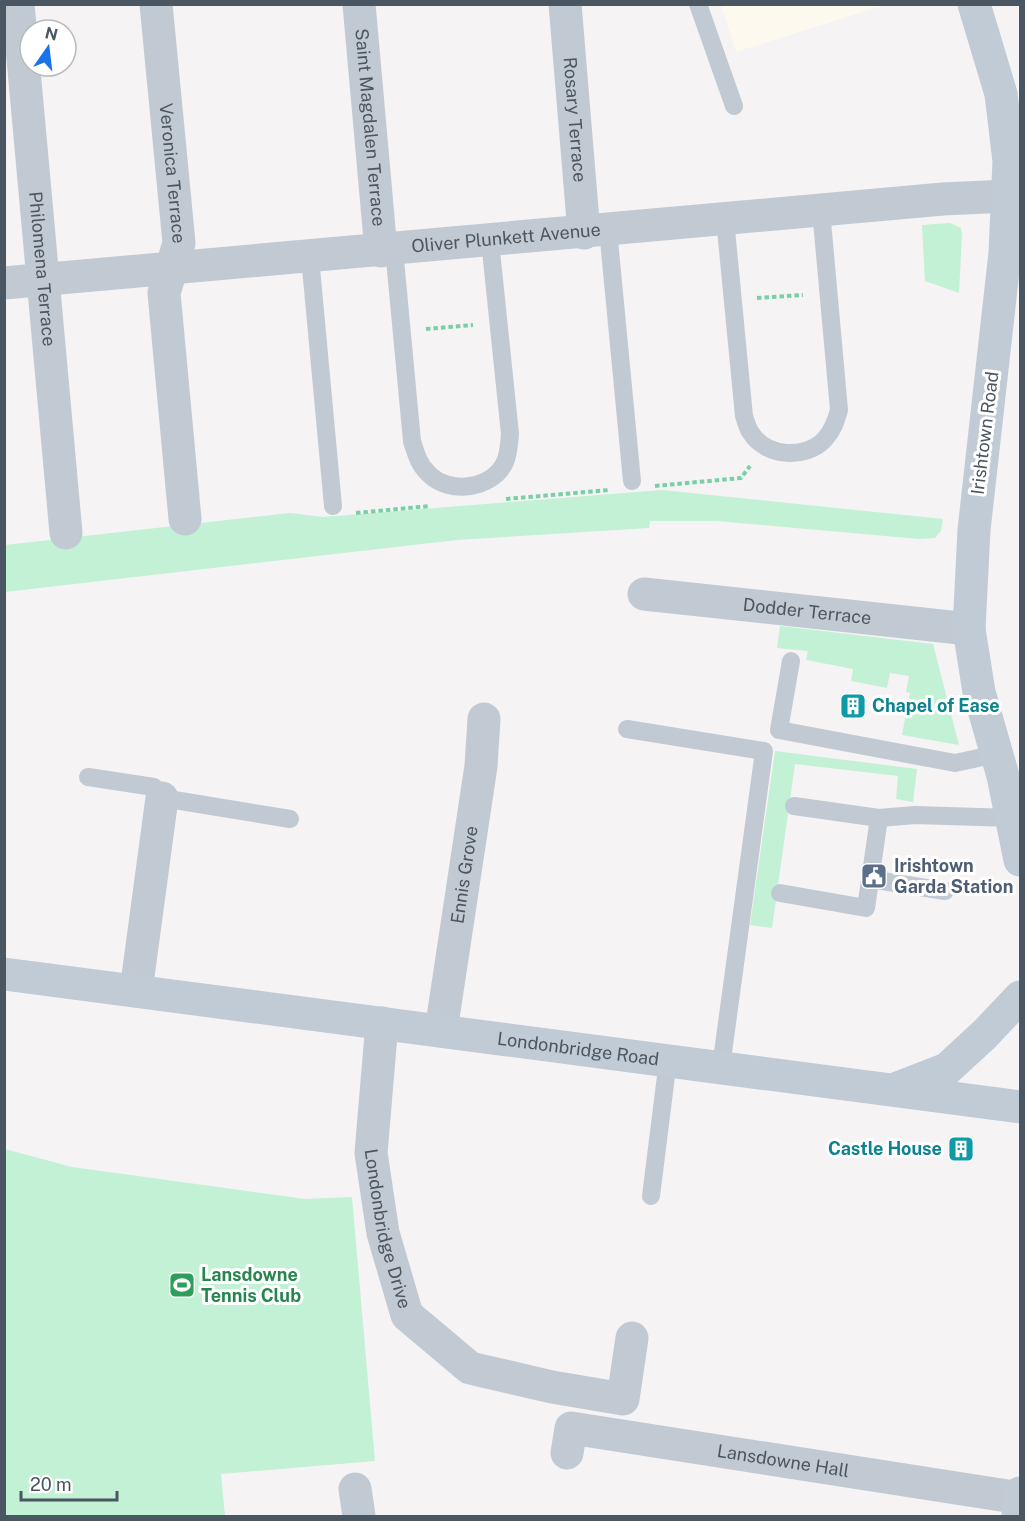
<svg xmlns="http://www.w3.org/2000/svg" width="1025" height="1521" font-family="'Public Sans',sans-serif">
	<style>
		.commercial { fill: #fdf9ef }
		.grass { fill: #c3f1d5 }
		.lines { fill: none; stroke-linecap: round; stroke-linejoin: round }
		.path { stroke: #7ad0a6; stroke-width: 4; stroke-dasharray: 4.5 3; stroke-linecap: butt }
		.lane { stroke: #c1cad2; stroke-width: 18 }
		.street { stroke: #c1cad2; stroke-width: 33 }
		.secondary { stroke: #c1cbd6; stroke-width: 33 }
		.labels { text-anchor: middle; stroke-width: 6; stroke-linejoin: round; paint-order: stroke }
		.street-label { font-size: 18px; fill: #4a5661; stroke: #fff }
		.culture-label { font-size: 18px; font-weight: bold; fill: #0d838f; stroke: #fff; text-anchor: start }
		.service-label { font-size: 18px; font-weight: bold; fill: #4e5e75; stroke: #fff; text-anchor: start }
		.leisure-label { font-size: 18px; font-weight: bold; fill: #27864d; stroke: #fff; text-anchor: start }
	</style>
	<rect width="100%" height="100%" fill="#f5f3f3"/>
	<!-- commercial -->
	<polygon class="commercial" points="889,4 736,52 721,5 721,4"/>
	<!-- grass -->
	<g class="grass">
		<polygon points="950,223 961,228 962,235 959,293 925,281 922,225"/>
		<polygon points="662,490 943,519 941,531 935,538 919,539 717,521 650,521 649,528 457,540 5,592 5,545 290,513 323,517"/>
		<polygon points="780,626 933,644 959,745 902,735 910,693 906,692 909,676 890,673 887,688 851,681 853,669 806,660 808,651 777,648"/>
		<polygon points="775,751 917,769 913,802 896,799 898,776 795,764 772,928 750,925"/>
		<polygon points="5,1149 72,1167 305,1199 352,1197 375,1461 221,1474 225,1516 5,1516"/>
	</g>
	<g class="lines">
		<!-- path -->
		<g class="path">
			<polyline points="757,298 803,295"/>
			<polyline points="426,329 473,325"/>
			<polyline points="655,486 741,478 750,466"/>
			<polyline points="506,499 609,490"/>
			<polyline points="356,513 430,506"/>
		</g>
		<!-- lane -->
		<g class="lane">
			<polyline points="698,4 734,106"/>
			<path d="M725,219l19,197c2,5 3,12 7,17 15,24 55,27 74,6 8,-9 11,-18 14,-29l-18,-200"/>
			<polyline points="608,230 632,481"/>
			<path d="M394,249l18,192c4,13 7,24 17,33 20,21 64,15 76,-12 4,-9 4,-19 5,-28l-20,-193"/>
			<polyline points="310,257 333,506"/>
			<polyline points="791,661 779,730 955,763 997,754"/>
			<polyline points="627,729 764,751 721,1067"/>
			<polyline points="88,777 154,787 162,798 290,819"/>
			<polyline points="794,806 879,818 915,815 1012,818"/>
			<polyline points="870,879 945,891"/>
			<polyline points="780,893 866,908 879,818"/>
			<polyline points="651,1196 668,1060"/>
		</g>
		<!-- street -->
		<g class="street">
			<path id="s1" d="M18,4l48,529"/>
			<path id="s2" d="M156,4l23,239 -15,50 21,226"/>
			<path id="s3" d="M359,4l22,247"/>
			<path id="s4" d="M565,4l19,229"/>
			<path id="s5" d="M4,283l939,-84 65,-3"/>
			<path id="s6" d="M644,594l325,35"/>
			<polyline points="136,991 162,798"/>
			<path id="s7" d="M382,1023l-11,130 12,80 24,82 63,53 82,19 71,12 9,-61"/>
			<path id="s8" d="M441,1031l40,-265 3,-47"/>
			<path id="s9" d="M567,1453l4,-25 449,70"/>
			<polyline points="355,1489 359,1516"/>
		</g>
		<!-- secondary -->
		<g class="secondary">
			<polyline points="974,4 1001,94 1009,161 1005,253 974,530 969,629 979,692 1003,776 1020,860"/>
			<path id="s10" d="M4,974l1016,133"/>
			<polyline points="898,1088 947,1069 985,1034 1020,997"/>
			<polyline points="1018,1516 1020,1493"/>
		</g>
	</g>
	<!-- icons -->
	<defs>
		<symbol id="building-square" viewBox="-11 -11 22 22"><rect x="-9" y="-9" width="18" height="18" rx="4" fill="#0f9aa8" stroke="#fff"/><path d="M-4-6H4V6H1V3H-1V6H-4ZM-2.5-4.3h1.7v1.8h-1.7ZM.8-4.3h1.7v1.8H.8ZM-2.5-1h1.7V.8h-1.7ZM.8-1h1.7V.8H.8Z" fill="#fff"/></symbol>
		<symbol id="civic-square" viewBox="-11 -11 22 22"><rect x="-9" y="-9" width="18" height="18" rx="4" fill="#5c6f8a" stroke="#fff"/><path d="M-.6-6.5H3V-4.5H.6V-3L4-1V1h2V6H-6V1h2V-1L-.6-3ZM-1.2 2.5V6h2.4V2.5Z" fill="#fff"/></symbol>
		<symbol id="stadium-square" viewBox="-11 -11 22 22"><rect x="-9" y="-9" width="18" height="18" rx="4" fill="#2e9e5b" stroke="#fff"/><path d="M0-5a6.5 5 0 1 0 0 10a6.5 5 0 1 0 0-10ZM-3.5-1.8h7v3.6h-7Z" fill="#fff"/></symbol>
	</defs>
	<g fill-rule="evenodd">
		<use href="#building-square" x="838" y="691" width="30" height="30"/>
		<use href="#civic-square" x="859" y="861" width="30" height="30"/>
		<use href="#building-square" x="946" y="1134" width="30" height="30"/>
		<use href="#stadium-square" x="167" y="1270" width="30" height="30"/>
	</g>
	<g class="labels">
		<!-- street labels -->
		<g class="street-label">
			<text dy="6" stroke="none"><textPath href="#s4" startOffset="116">Rosary Terrace</textPath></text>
			<text dy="6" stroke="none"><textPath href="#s3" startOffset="124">Saint Magdalen Terrace</textPath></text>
			<text dy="6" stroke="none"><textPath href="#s2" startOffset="170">Veronica Terrace</textPath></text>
			<text dy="6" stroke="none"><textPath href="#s5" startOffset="504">Oliver Plunkett Avenue</textPath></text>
			<text dy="6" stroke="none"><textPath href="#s1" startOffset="266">Philomena Terrace</textPath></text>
			<text transform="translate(985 433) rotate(-83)" y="6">Irishtown Road</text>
			<text dy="6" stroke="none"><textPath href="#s6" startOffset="164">Dodder Terrace</textPath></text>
			<text dy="6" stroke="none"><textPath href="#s8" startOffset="158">Ennis Grove</textPath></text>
			<text dy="6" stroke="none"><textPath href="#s10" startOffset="579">Londonbridge Road</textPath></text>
			<text dy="6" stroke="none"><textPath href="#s7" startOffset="208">Londonbridge Drive</textPath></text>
			<text dy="6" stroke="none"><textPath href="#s9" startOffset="240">Lansdowne Hall</textPath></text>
		</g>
		<!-- culture labels -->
		<g class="culture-label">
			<text x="872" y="712">Chapel of Ease</text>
			<text x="942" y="1155" text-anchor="end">Castle House</text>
		</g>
		<!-- service labels -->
		<g class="service-label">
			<text x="894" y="872">Irishtown<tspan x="894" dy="21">Garda Station</tspan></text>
		</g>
		<!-- leisure labels -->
		<g class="leisure-label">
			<text x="201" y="1281">Lansdowne<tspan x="201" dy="21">Tennis Club</tspan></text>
		</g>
	</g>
	<!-- border -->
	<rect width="1025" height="1521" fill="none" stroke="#4a5661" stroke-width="12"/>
	<!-- north arrow -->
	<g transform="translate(48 48) rotate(14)"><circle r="28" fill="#ffffff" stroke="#b7bbc0" stroke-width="1.5"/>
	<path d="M0-4.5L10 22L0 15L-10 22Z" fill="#1a73e8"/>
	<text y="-9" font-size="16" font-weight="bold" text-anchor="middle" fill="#4a5661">N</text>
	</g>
	<!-- scale -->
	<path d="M21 1491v9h96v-9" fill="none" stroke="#4a5661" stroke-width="3"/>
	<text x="30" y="1491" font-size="18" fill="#4a5661" stroke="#ffffff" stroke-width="4.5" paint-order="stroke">20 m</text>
</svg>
